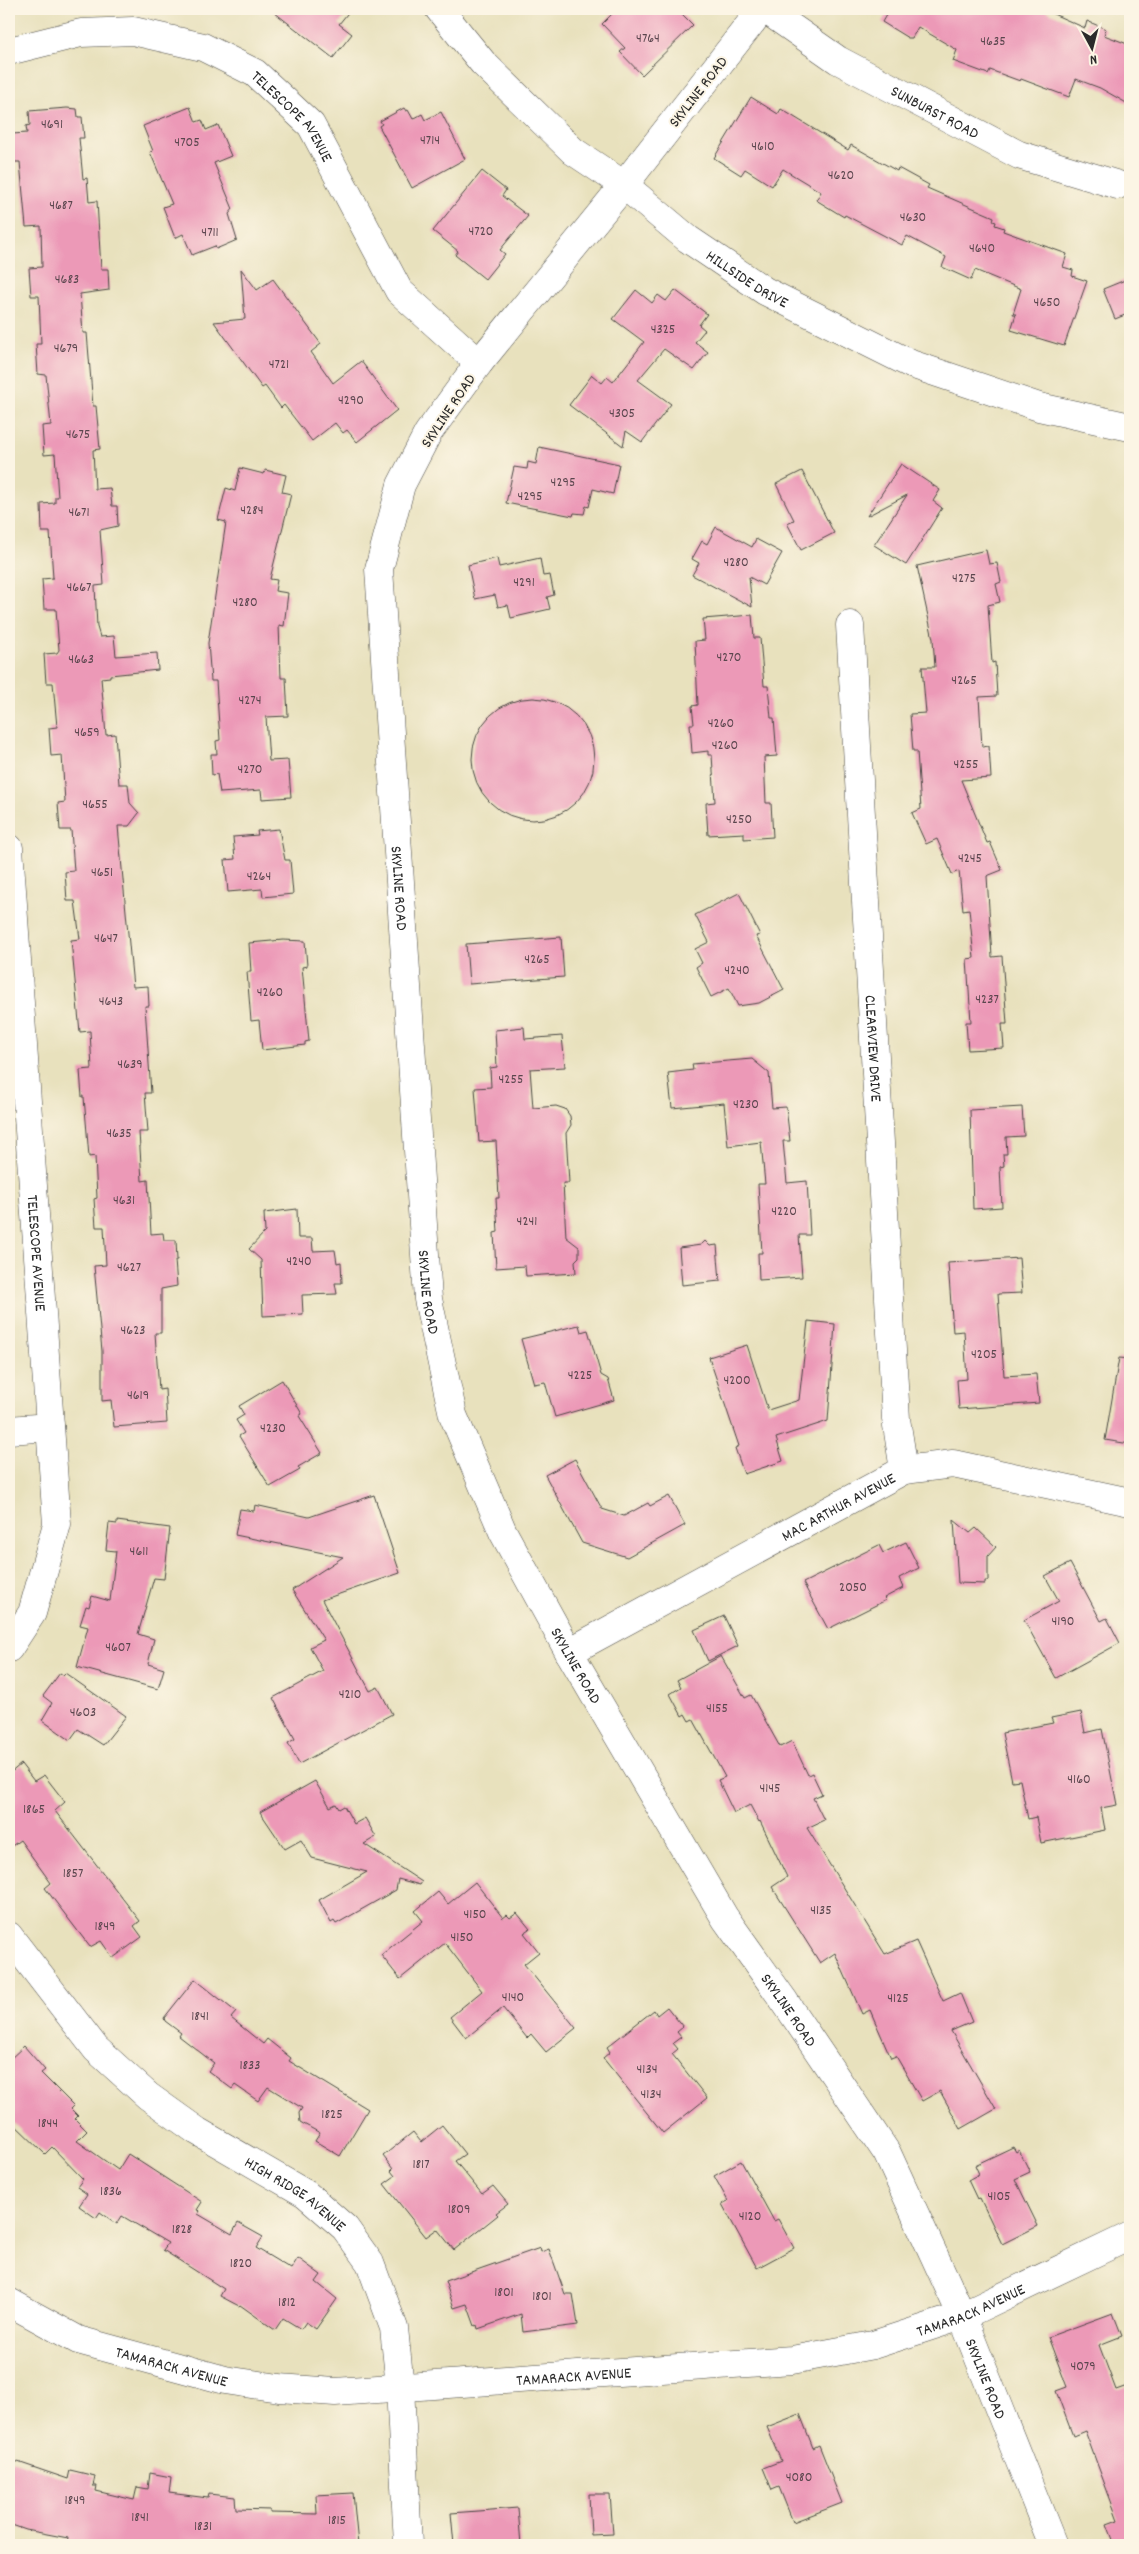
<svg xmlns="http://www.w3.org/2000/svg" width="1139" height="2554" font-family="Dekko,sans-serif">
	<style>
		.building { fill: #ec99b7 }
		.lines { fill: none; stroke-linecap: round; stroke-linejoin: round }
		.minor-casing { stroke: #474641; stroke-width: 29 }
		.major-casing { stroke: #474641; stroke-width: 29 }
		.minor { stroke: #fff; stroke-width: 28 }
		.major { stroke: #fff; stroke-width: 28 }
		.labels { text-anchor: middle; stroke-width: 4; stroke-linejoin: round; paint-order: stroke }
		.number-label { font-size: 14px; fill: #5b464e }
		.street-label { font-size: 16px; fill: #2b2b2b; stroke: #fcf5e5 }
	</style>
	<rect width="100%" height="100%" fill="#fcf5e5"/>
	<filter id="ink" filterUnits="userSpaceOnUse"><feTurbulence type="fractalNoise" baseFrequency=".02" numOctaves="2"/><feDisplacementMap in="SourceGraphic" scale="10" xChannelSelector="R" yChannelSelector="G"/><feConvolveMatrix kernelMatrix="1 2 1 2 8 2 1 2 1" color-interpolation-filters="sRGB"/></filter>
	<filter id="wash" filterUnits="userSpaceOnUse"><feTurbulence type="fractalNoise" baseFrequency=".0096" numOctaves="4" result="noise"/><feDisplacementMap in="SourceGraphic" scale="20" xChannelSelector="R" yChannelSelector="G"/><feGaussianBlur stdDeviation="1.12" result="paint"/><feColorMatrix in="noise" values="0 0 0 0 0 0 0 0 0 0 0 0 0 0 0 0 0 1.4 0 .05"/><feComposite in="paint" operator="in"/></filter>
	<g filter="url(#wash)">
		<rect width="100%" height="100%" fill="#e8e1bd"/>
		<g id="blocks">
			<!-- building -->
			<g class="building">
				<polygon points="270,9 351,9 339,24 352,34 333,58"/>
				<polygon points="617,9 677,9 693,25 642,75 620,52 625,48 602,24"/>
				<polygon points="886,9 1042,9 1085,28 1087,21 1106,29 1104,35 1130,45 1130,105 1100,88 1076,79 1069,97 1021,79 1020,81 990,70 988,74 953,61 957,50 918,27 912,38 908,38 882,22 889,10"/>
				<polygon points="751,97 778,114 781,109 848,150 851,145 897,171 898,168 929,185 927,188 994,217 993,221 996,222 995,225 1004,228 1003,231 1067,254 1063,267 1073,270 1072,276 1087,281 1064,346 1011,330 1016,314 1013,314 1021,289 975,270 971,280 942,267 946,257 907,236 902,245 845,215 844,217 816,200 821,192 783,169 772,186 745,169 741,175 714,158"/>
				<polygon points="190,107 196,122 202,120 206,130 218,125 231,156 214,163 233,209 229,214 237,240 216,249 215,246 192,255 183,234 175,238 163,207 172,204 150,152 153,151 143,126"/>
				<polygon points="67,108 77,109 78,117 82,117 84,138 79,138 83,179 87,178 89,202 97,201 101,269 108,269 109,290 80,294 83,333 87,333 93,406 96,406 100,449 93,450 95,489 110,488 112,506 117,506 118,526 100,530 104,585 95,586 97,627 100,637 114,636 116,656 157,653 158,670 110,675 110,677 101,678 106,735 115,734 119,784 128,784 130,803 139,813 129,826 118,826 133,987 148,986 149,1006 145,1006 151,1093 145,1093 148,1132 139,1132 142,1181 148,1180 151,1234 163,1233 164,1240 176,1240 177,1260 175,1260 177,1286 161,1289 161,1333 155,1333 159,1390 165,1389 167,1423 114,1427 111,1400 102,1401 102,1351 94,1266 106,1265 104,1227 96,1227 94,1199 97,1198 95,1156 89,1157 84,1097 82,1097 80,1070 92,1069 90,1031 80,1032 71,940 80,939 75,901 67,901 65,872 74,871 71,830 60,830 58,803 65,802 62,755 51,756 49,728 57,727 53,683 46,683 44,654 57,653 59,650 56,609 44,609 42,579 53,578 50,532 42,532 41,504 55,503 55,497 58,497 55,454 44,455 42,426 51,425 46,375 38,374 36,344 41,344 39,296 31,296 29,268 42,267 41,226 26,227 20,162 14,162 12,134 27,133 26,126 30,125 29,111"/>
				<polygon points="404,108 406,111 408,110 413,119 422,114 425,120 441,112 465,159 412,188 379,126 382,124 380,121"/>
				<polygon points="482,171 506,190 502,196 528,216 500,250 505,254 485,279 455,255 458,251 433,231"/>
				<polygon points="241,269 257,290 273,279 321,344 311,352 333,383 361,361 397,410 357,442 347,430 343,433 335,423 312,441 284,405 281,408 265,386 262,388 214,322 245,319"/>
				<polygon points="1130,278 1130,313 1115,319 1103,289"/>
				<polygon points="636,290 652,303 658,295 666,301 675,290 707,314 699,325 705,330 695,342 708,352 694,370 664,349 638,380 671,404 642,442 626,431 623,446 569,405 592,375 602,383 607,377 613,382 644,342 613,319"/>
				<polygon points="539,447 619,464 613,494 593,489 589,507 586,506 584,514 574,513 573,516 506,503 514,467 527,469 528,462 536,464"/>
				<polygon points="901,464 940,490 933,501 942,508 906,565 874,545 907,495 867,516"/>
				<polygon points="240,468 264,474 265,470 286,475 282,492 291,494 270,579 277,580 275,591 288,593 284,626 279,625 281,678 286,678 288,716 266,717 269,761 288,760 291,797 262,799 261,790 220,793 217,774 212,775 211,754 217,754 216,741 220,740 216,681 211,681 208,643 226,522 218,520 226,488 235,491"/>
				<polygon points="802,471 834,533 801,550 787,523 794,520 776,484"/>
				<polygon points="716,527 752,547 756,539 782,553 764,585 749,577 752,607 692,575 699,563 692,559 702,541 707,544"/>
				<polygon points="986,550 989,564 997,563 1001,582 996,584 1000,602 988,605 992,663 995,662 997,696 979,697 982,747 989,746 991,778 961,780 987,843 990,842 1002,870 987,876 992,957 1002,956 1007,1024 1002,1024 1004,1048 968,1050 966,1022 971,1022 967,959 974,958 969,909 963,910 959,871 952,874 937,839 926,844 912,813 921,809 917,751 913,751 910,714 926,713 922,667 935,667 933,639 917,566"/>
				<polygon points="497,558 499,567 540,558 543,576 550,575 554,595 547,597 550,609 511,618 508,605 498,607 495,595 475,599 468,565"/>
				<polygon points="752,615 754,638 760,638 764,686 768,686 771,718 774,718 777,756 764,757 766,803 771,803 773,837 744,839 744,833 708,835 706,803 715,802 712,755 708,755 708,751 692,753 690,724 694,724 692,706 698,705 695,641 705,640 703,619"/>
				<circle cx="533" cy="759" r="61"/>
				<polygon points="279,829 285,860 290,860 293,894 263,897 262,889 228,892 225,860 235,859 233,837 258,835 257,831"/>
				<polygon points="739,893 760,935 756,936 784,990 759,1003 738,1006 729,988 711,997 696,967 702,963 695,949 709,942 695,915"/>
				<polygon points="561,937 564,977 469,984 466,944"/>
				<polygon points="283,940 305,941 307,966 302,967 309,1041 305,1042 305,1045 262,1050 259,1020 251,1021 247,972 251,972 249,943"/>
				<polygon points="524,1027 525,1039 562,1036 565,1067 530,1069 533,1108 556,1106 565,1109 570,1116 571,1125 566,1133 569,1183 563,1183 566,1237 579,1247 579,1257 575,1261 576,1273 526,1276 525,1266 496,1268 494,1233 498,1232 496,1198 499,1198 496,1141 479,1142 475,1088 491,1087 490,1068 497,1067 495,1030"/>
				<polygon points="752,1059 769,1073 772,1108 786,1107 790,1141 783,1141 787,1183 807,1181 810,1235 799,1235 802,1277 759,1280 758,1253 762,1253 758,1184 765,1184 761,1142 728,1146 724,1103 672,1108 668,1073 693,1070 692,1064"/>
				<polygon points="1022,1107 1024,1136 1006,1137 1007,1154 1003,1154 1004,1166 1000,1167 1002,1207 973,1209 970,1110"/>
				<polygon points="297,1209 298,1238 312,1238 313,1251 335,1250 337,1263 341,1262 342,1283 335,1283 337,1294 302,1295 303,1314 263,1316 261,1260 249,1249 265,1232 264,1213"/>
				<polygon points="705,1241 710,1246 717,1245 720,1281 682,1285 679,1248 701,1245"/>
				<polygon points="1019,1258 1022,1293 998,1294 1004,1376 1036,1374 1039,1403 959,1409 957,1380 967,1379 964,1331 953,1332 948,1263"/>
				<polygon points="808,1321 835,1324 828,1421 776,1438 783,1461 744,1474 735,1448 739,1446 709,1357 747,1345 768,1410 799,1400"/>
				<polygon points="579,1325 581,1332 588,1330 601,1375 608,1379 614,1400 555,1417 545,1382 534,1384 521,1339"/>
				<polygon points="1119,1358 1130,1359 1130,1444 1105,1440"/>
				<polygon points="282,1380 302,1414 299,1416 322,1453 298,1467 300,1470 270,1487 239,1436 244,1433 236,1420 244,1415 239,1406"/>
				<polygon points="575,1459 602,1509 624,1516 648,1503 650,1506 669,1496 685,1525 627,1557 582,1543 545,1475"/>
				<polygon points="374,1495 400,1573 322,1600 370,1691 378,1687 392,1714 299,1764 288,1743 295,1739 273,1698 323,1671 310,1647 324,1640 292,1590 343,1557 235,1535 240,1509 254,1511 255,1505 309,1517"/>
				<polygon points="954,1520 970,1533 976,1528 996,1547 988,1556 988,1581 985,1581 985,1584 958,1583"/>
				<polygon points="117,1521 170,1528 164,1579 154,1578 138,1634 154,1639 148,1664 164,1669 158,1689 77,1667 88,1627 80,1625 86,1606 89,1607 92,1596 110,1601 116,1551 106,1550 109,1523 117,1524"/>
				<polygon points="906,1542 919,1568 899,1578 903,1588 884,1598 886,1600 828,1629 803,1583 879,1545 883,1553"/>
				<polygon points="1070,1563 1101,1621 1107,1618 1120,1643 1056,1678 1024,1620 1059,1601 1045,1576"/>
				<polygon points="724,1616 738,1646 708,1661 694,1630"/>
				<polygon points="721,1656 745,1698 751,1695 780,1747 792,1741 808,1775 812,1773 822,1794 813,1798 824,1820 807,1828 885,1954 916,1941 943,2001 960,1993 972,2022 951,2031 996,2109 961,2129 940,2091 922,2101 896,2056 891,2058 870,2010 862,2014 835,1953 820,1963 772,1887 787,1877 760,1821 759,1822 750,1805 734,1813 718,1780 725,1777 693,1719 689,1721 685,1714 682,1716 670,1694 681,1687 677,1680"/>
				<polygon points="60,1673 63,1675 65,1673 126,1716 103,1745 78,1729 70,1740 42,1720 52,1703 43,1696"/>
				<polygon points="1081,1712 1085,1733 1102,1729 1117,1805 1101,1808 1105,1830 1041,1843 1036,1817 1028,1819 1020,1780 1012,1781 1002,1733 1053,1723 1051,1718"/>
				<polygon points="21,1764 34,1781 44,1775 65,1802 55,1811 140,1921 134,1926 142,1937 113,1958 101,1941 90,1947 45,1888 51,1883 20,1840 9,1848 9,1774"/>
				<polygon points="315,1781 330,1807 336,1804 339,1809 344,1806 354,1824 365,1818 376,1837 364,1844 422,1882 420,1885 398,1879 396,1890 336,1924 334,1921 331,1923 319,1900 367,1872 312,1858 301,1840 285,1849 260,1812"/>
				<polygon points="475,1882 503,1918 507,1915 510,1918 517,1913 530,1929 524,1933 539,1952 524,1964 576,2028 546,2052 531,2034 527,2038 503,2008 466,2038 450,2017 482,1991 445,1943 400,1979 381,1955 423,1921 415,1911 438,1892 448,1904"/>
				<polygon points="195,1979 236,2012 231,2018 263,2044 267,2039 291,2058 289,2061 368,2109 340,2156 315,2141 320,2133 300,2122 299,2113 302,2108 268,2087 258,2101 235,2085 232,2089 208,2071 214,2063 179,2036 181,2033 165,2021 164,2018"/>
				<polygon points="667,2007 683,2027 677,2032 681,2037 673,2043 678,2049 672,2054 707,2098 663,2133 603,2058 610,2052 607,2047 654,2010 657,2015"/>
				<polygon points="24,2046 45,2070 41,2073 74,2106 71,2109 78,2116 75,2119 87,2131 77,2141 118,2170 128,2154 202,2202 197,2210 200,2211 198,2214 232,2234 238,2223 263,2237 256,2248 291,2269 298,2258 321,2275 316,2282 337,2299 316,2329 306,2322 301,2329 283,2318 275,2330 240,2305 239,2306 220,2296 224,2289 163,2250 168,2243 122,2216 117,2224 100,2212 96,2218 79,2206 87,2194 77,2187 83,2179 52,2147 45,2154 9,2119 9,2060"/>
				<polygon points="442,2125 465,2154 455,2161 482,2194 493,2186 508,2204 496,2213 498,2215 454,2250 437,2229 426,2237 384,2184 395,2176 391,2171 393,2169 383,2156 413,2132 421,2142"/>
				<polygon points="1013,2147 1016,2152 1019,2150 1030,2172 1015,2179 1038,2226 1002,2244 980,2198 977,2199 968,2180 979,2174 975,2165"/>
				<polygon points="741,2161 774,2221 778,2219 794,2248 757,2268 722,2204 728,2201 714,2176"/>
				<polygon points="540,2248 541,2252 549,2249 565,2294 573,2294 578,2325 523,2332 521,2314 478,2329 477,2325 475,2326 467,2304 454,2308 445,2281"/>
				<polygon points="1113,2313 1122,2336 1099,2345 1116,2390 1130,2385 1130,2545 1115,2545 1107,2524 1118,2520 1085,2431 1073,2436 1056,2391 1067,2387 1048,2337"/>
				<polygon points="800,2414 813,2448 819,2445 842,2503 793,2522 779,2487 772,2490 763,2468 781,2461 767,2427"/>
				<polygon points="9,2459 68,2479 70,2470 95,2476 93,2486 97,2486 96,2491 134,2500 137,2487 148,2489 150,2473 171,2477 169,2493 208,2498 209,2494 235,2497 236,2509 270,2510 270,2513 317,2514 316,2495 353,2493 358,2545 67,2545 68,2538 26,2530 9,2524"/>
				<polygon points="589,2494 610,2494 613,2534 591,2535"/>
				<polygon points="518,2508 521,2545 454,2545 451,2513"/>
			</g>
		</g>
	</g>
	<g filter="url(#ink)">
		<use href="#blocks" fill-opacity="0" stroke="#474641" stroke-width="1"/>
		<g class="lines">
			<defs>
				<g id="minor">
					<path id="s1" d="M439,9l44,54 90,88 51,34 64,54 77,52 146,73 128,43 91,20"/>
					<path id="s2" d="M762,9l-138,176 -145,178 -51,70 -27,52 -22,84 49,730 25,116 50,117 66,120 156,266 60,84 102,151 75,163 91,229"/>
					<path id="s3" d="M765,9l73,51 181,95 99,30"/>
					<path id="s4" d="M9,51l72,-18 52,-2 70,16 52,26 56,52 88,166 80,72"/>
					<path id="s5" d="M850,625l46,794 8,51"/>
					<path id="s6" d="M9,848l48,676 -25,89 -23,35"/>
					<polyline points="9,1430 50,1427"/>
					<path id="s7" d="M569,1652l335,-182 49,-6 177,38"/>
					<path id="s8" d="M9,1936l87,113 52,47 49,35 109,63 39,34 25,35 24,65 6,59 8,158"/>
				</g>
				<g id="major">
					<path id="s9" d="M9,2302l69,38 147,40 54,8 56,4 457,-32 81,-15 89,-29 168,-80"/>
				</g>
			</defs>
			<!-- minor casing -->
			<use href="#minor" class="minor-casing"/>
			<!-- major casing -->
			<use href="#major" class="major-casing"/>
			<!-- minor -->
			<use href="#minor" class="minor"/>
			<!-- major -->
			<use href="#major" class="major"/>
		</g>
	</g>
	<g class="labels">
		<!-- number labels -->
		<g class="number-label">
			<text x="648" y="42">4764</text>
			<text x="993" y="45">4635</text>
			<text x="52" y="128">4691</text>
			<text x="430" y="144">4714</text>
			<text x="187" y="146">4705</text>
			<text x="763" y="150">4610</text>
			<text x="841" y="179">4620</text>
			<text x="61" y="209">4687</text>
			<text x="913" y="221">4630</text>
			<text x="481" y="235">4720</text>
			<text x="210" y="236">4711</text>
			<text x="982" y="252">4640</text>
			<text x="67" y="283">4683</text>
			<text x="1047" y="306">4650</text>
			<text x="663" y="333">4325</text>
			<text x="66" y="352">4679</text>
			<text x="279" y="368">4721</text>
			<text x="351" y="404">4290</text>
			<text x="622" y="417">4305</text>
			<text x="78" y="438">4675</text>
			<text x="563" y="486">4295</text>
			<text x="530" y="500">4295</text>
			<text x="252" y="514">4284</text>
			<text x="79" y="516">4671</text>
			<text x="736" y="566">4280</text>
			<text x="964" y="582">4275</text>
			<text x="524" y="586">4291</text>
			<text x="79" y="591">4667</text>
			<text x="245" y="606">4280</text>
			<text x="729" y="661">4270</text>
			<text x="81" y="663">4663</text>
			<text x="964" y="684">4265</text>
			<text x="250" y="704">4274</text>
			<text x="721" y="727">4260</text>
			<text x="87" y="736">4659</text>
			<text x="725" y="749">4260</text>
			<text x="966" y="768">4255</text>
			<text x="250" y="773">4270</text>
			<text x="95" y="808">4655</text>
			<text x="739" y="823">4250</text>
			<text x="970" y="862">4245</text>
			<text x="102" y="876">4651</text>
			<text x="259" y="880">4264</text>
			<text x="106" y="942">4647</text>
			<text x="537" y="963">4265</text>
			<text x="737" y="974">4240</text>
			<text x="270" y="996">4260</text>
			<text x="987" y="1003">4237</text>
			<text x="111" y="1005">4643</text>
			<text x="130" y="1068">4639</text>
			<text x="511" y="1083">4255</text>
			<text x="746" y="1108">4230</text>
			<text x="119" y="1137">4635</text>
			<text x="124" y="1204">4631</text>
			<text x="784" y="1215">4220</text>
			<text x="527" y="1225">4241</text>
			<text x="299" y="1265">4240</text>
			<text x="129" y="1271">4627</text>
			<text x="133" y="1334">4623</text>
			<text x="984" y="1358">4205</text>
			<text x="580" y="1379">4225</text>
			<text x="737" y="1384">4200</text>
			<text x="138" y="1399">4619</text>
			<text x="273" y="1432">4230</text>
			<text x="139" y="1555">4611</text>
			<text x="853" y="1591">2050</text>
			<text x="1063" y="1625">4190</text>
			<text x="118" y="1651">4607</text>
			<text x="350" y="1698">4210</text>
			<text x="717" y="1712">4155</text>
			<text x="83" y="1716">4603</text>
			<text x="1079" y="1783">4160</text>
			<text x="770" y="1792">4145</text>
			<text x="34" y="1813">1865</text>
			<text x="73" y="1877">1857</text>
			<text x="821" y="1914">4135</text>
			<text x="475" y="1918">4150</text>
			<text x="105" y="1930">1849</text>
			<text x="462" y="1941">4150</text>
			<text x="513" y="2001">4140</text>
			<text x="898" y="2002">4125</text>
			<text x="200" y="2020">1841</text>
			<text x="250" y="2069">1833</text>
			<text x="647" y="2073">4134</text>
			<text x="651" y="2098">4134</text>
			<text x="332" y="2118">1825</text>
			<text x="48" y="2127">1844</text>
			<text x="421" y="2168">1817</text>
			<text x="111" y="2195">1836</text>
			<text x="999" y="2200">4105</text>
			<text x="459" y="2213">1809</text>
			<text x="750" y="2220">4120</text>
			<text x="182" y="2233">1828</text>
			<text x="241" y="2267">1820</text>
			<text x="504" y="2296">1801</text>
			<text x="542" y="2300">1801</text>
			<text x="287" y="2306">1812</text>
			<text x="1083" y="2370">4079</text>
			<text x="799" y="2481">4080</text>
			<text x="75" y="2504">1849</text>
			<text x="140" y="2521">1841</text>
			<text x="337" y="2524">1815</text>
			<text x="203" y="2530">1831</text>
		</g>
		<!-- street labels -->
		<g class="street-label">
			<text transform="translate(697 91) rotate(-52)" y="6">SKYLINE ROAD</text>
			<text dy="6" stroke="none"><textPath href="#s3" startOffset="199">SUNBURST ROAD</textPath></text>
			<text dy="6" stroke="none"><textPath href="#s4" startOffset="314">TELESCOPE AVENUE</textPath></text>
			<text dy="6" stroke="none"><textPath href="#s1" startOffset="412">HILLSIDE DRIVE</textPath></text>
			<text transform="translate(447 410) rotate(-56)" y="6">SKYLINE ROAD</text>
			<text dy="6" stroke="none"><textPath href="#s2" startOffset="1005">SKYLINE ROAD</textPath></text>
			<text dy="6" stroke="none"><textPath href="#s5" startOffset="424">CLEARVIEW DRIVE</textPath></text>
			<text dy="6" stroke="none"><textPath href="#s6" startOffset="406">TELESCOPE AVENUE</textPath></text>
			<text dy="6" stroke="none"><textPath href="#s2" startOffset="1410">SKYLINE ROAD</textPath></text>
			<text dy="6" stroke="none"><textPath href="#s7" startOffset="306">MAC ARTHUR AVENUE</textPath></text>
			<text dy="6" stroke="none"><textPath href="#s2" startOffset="1815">SKYLINE ROAD</textPath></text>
			<text dy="6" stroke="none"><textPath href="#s2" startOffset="2220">SKYLINE ROAD</textPath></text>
			<text dy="6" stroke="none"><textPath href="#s8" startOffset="390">HIGH RIDGE AVENUE</textPath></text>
			<text dy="6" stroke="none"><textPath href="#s9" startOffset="986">TAMARACK AVENUE</textPath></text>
			<text dy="6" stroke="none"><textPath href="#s9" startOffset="176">TAMARACK AVENUE</textPath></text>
			<text dy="6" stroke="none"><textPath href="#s9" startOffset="581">TAMARACK AVENUE</textPath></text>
			<text dy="6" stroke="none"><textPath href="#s2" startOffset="2640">SKYLINE ROAD</textPath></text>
		</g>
	</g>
	<!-- margin -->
	<rect width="1139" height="2554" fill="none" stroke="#fcf5e5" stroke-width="30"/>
	<!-- north arrow -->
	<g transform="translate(1092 48) rotate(173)" stroke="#fcf5e5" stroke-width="4" paint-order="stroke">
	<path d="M0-4L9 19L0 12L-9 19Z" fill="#2b2b2b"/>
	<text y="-8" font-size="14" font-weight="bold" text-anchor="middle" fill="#2b2b2b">N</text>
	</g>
</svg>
